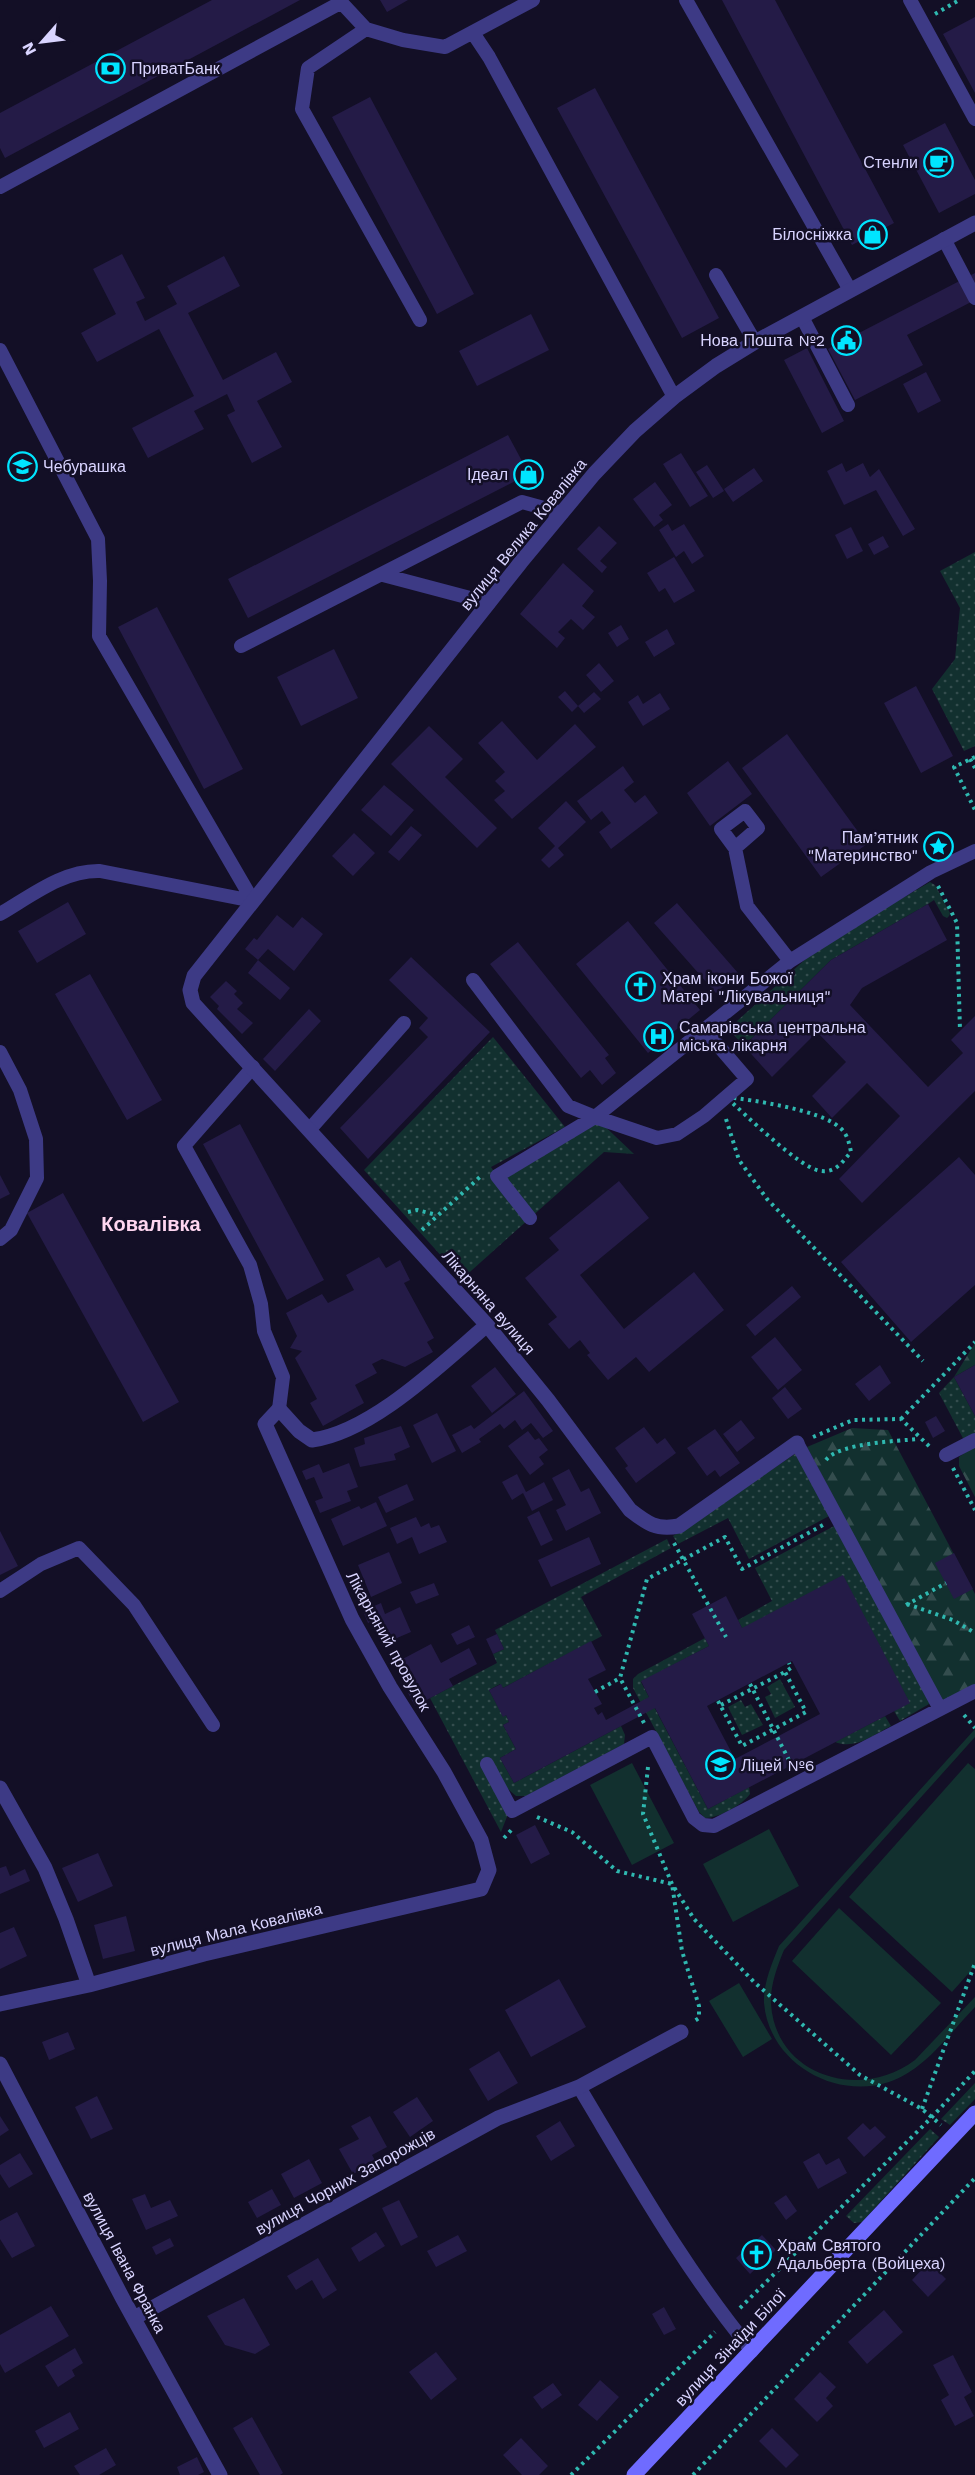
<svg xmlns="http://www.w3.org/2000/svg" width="975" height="2475" font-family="'Work Sans',sans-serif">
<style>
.grass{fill:url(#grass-dots)}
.forest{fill:url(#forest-firs)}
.park{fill:#12302f}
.building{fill:#241b47;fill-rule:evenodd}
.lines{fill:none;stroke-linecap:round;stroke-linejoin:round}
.path{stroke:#2fb8b0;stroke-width:4;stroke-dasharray:3 4.5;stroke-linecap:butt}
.lane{stroke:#3d3a85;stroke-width:14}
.street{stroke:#3d3a85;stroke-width:15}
.secondary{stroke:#6f6bff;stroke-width:15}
.labels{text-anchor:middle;stroke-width:5;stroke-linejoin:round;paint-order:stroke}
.poi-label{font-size:16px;fill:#d9d4ff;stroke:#130f26;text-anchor:start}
.street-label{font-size:16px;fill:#d9d4ff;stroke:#130f26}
.quarter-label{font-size:20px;font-weight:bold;fill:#ffd6f0;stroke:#130f26}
</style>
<defs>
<pattern id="grass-dots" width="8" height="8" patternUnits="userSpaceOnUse" patternTransform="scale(1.5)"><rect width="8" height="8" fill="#12302f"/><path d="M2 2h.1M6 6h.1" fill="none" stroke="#344d4e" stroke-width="1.8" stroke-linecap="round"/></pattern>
<pattern id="forest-firs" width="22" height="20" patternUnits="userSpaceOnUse" patternTransform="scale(1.5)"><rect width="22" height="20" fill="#12302f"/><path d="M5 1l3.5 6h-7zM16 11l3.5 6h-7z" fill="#344d4e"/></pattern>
</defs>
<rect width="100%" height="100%" fill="#130f26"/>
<!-- grass -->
<path class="grass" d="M975 552V746L964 751 932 689 955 659 960 608 940 571Z
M930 882 935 885 950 913 949 916 947 918 943 916 934 900 928 904 831 960 744 1046 732 1033 737 1021 819 947Z
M493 1037 565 1127 491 1167 497 1176 595 1117 634 1154 604 1152 462 1279 364 1170Z
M954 1377 975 1416V1434L964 1440 939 1393Z
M798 1452 831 1515 749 1559 728 1518 678 1544 673 1536Z
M836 1525 929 1700V1704L900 1721 894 1711 742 1628 738 1620 772 1601 755 1568Z
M667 1539 671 1548 581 1597 602 1636 503 1688 500 1684 489 1690 503 1716 506 1715 509 1722 503 1725 516 1749 500 1758 514 1783 621 1726 625 1735 624 1744 526 1796H516L508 1789V1814L501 1832 430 1698 497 1663 493 1654 504 1649 495 1630Z
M705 1638 709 1646 641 1682 708 1809 749 1787 750 1794C742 1805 719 1818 705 1818L699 1812 633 1688V1679L638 1674Z
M780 1679 795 1707 775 1718 765 1697 771 1694 767 1687Z
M741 1700 745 1707 751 1704 763 1725 742 1735 728 1707Z
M885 1716 891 1726C873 1735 855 1750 835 1742Z
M975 2083V2099L950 2125 941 2119Z
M930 2129 939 2137 862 2222 854 2223 846 2216Z"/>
<!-- forest -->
<path class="forest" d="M975 1343V1365L954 1377Z
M852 1428 888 1430 975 1594V1686L949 1699 943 1700 938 1696 807 1447Z
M975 1445V1497L959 1466V1457Z"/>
<!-- park -->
<path class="park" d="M975 1729V1737L784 1950C777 1967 770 1986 771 2004 776 2077 861 2101 915 2060L975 1997V2007C950 2033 925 2070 889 2082 835 2100 769 2063 764 2003 763 1984 772 1963 779 1946Z
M632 1763 674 1843 632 1865 590 1785Z
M968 1763 975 1769V1966L952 1992 849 1897Z
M769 1829 799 1886 733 1922 703 1864Z
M839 1908 941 2003 891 2055 792 1961Z
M739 1983 772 2039 743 2057 709 2001Z"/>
<!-- building -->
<path class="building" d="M212 0H300L5 158 0 148V113Z
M380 0H408L387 12Z
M722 0H775L894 223 852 245Z
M975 17V93L943 34Z
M595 88 719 318 682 338 557 108Z
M370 97 474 294 437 314 332 117Z
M945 123 975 180V194L939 213 903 145Z
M122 254 145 298 136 302 145 321 177 304 167 286 224 256 240 286 188 313 223 380 276 352 292 382 257 401 282 447 252 463 227 415 235 411 227 394 194 411 204 429 148 458 132 428 194 396 159 329 97 362 81 333 116 314 93 269Z
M975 273V300L907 335 923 365 855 400 828 349Z
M531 314 549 350 477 386 459 351Z
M807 348 844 421 822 433 784 360Z
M926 372 941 401 918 413 903 384Z
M508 435 529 474 248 618 228 579Z
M681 453 708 496 690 507 663 464Z
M842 463 846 472 863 463 870 477 879 469 915 529 903 536 876 490 844 505 827 471Z
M707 465 724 491 713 498 696 472Z
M754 468 763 481 733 502 724 489Z
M655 482 672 505 659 515 663 520 654 527 633 499Z
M668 524 672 531 684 524 704 556 692 564 684 551 676 557 659 530Z
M599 526 617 543 600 561 607 567 602 573 577 549Z
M851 527 863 551 847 559 835 535Z
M883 536 889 547 874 555 868 544Z
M674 557 695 591 674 603 665 588 659 592 647 573Z
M563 563 594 591 582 606 595 617 583 630 571 619 558 632 565 638 557 648 520 614Z
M157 607 243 769 204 789 118 627Z
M621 625 629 639 617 647 608 633Z
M667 629 675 644 654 657 645 642Z
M334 649 358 698 301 726 277 677Z
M599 663 614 681 601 692 586 675Z
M916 686 953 756 921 773 884 703Z
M565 691 578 706 572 712 558 697Z
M594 692 601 699 584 713 578 706Z
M660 693 670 709 643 726 628 702 638 695 643 704Z
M502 721 537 760 575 724 596 747 512 819 494 800 505 791 495 781 505 772 478 743Z
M429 726 463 759 445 777 497 828 477 848 391 764Z
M787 734 867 844 821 877 742 768Z
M728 761 752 794 710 826 687 793Z
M623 766 634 782 624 790 635 803 645 795 658 813 611 849 599 832 611 823 602 811 591 820 577 801Z
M384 785 414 810 391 836 361 810Z
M566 801 586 822 558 848 564 855 549 868 541 860 555 846 538 828Z
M411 826 422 835 399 861 388 852Z
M354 833 375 853 353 876 332 856Z
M68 902 86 934 37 963 18 931Z
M677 903 738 973 716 993 654 923Z
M928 904 947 940 862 988 850 1005 928 1087 963 1053 951 1040 975 1016V1091L862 1203 839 1179 900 1116 867 1083 832 1118 812 1096 846 1062 817 1032 772 1077 744 1046 831 960Z
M277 915 293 928 302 917 323 934 294 971 268 949 258 960 245 949 254 938 257 940Z
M628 921 700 1010 648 1053 576 964Z
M518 942 609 1055 605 1058 616 1073 602 1085 590 1070 581 1078 490 964Z
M411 957 490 1032 368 1159 340 1128 428 1037 419 1028 428 1018 389 980Z
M258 960 290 988 280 1000 248 973Z
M90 974 162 1100 127 1120 55 994Z
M226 981 237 991 234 994 243 1003 237 1009 253 1023 242 1034 217 1009 219 1006 210 997Z
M309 1009 321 1021 275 1071 263 1059Z
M240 1124 324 1280 287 1300 203 1144Z
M959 1157 975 1175V1285L911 1342 841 1262Z
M0 1175 10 1194 0 1199Z
M619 1181 649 1218 580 1275 624 1329 694 1272 724 1310 649 1372 636 1357 608 1380 587 1355 590 1353 580 1340 569 1349 548 1324 557 1317 525 1278 559 1250 549 1238Z
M63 1193 179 1402 143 1422 27 1213Z
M379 1257 386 1268 400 1260 410 1280 404 1283 434 1338 427 1342 433 1352 405 1367 382 1359 372 1364 377 1373 355 1385 364 1403 323 1426 310 1403 317 1399 295 1358 302 1351 290 1348 297 1336 286 1313 322 1294 328 1303 354 1290 346 1275Z
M792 1286 801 1297 755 1336 746 1325Z
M775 1337 802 1370 778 1390 751 1357Z
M880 1365 891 1383 869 1401 855 1384Z
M975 1365V1416L954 1377Z
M495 1367 516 1394 492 1413 471 1386Z
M785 1387 802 1409 788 1419 772 1398Z
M524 1391 553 1431 543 1438 531 1423 522 1430 515 1420 504 1429 500 1424 479 1439 481 1442 462 1453 452 1435 471 1425 474 1429Z
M437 1413 456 1451 432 1463 413 1425Z
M936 1416 945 1431 933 1438 925 1422Z
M741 1420 755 1438 737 1452 723 1434Z
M401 1426 410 1447 394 1454 396 1460 360 1467 354 1448 365 1444 364 1438Z
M644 1427 657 1444 665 1438 676 1453 636 1483 625 1468 628 1466 615 1448Z
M715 1429 740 1463 720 1477 715 1470 707 1476 687 1448Z
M528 1431 535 1440 539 1438 548 1450 539 1457 544 1464 530 1475 508 1446Z
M349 1463 358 1487 347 1491 351 1501 320 1513 315 1501 323 1498 314 1477 306 1480 302 1471 319 1464 323 1473Z
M569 1469 581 1492 589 1488 601 1513 566 1531 556 1510 566 1505 552 1478Z
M517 1474 526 1492 544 1482 553 1500 532 1511 523 1493 512 1500 502 1482Z
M407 1484 414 1500 386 1513 378 1497Z
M376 1502 387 1526 343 1546 331 1519 359 1506 361 1509Z
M539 1511 553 1540 541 1546 527 1517Z
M416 1517 421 1527 429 1523 431 1528 439 1525 447 1542 419 1554 412 1537 397 1544 390 1528Z
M0 1531 18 1566 0 1575Z
M589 1537 601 1564 551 1587 538 1560Z
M389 1552 402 1583 371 1597 358 1565Z
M954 1553 973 1589 954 1599 935 1563Z
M843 1575 910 1703 708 1809 655 1708 514 1783 500 1758 516 1749 503 1725 509 1722 506 1715 503 1717 489 1690 501 1684 503 1688 591 1641 606 1670 588 1679 602 1704 594 1708 598 1715 602 1712 606 1720 649 1697 641 1681 709 1646 692 1614 726 1596 742 1628ZM792 1661 820 1714 735 1759 707 1706Z
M434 1583 439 1595 416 1604 410 1592Z
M381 1603 385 1614 400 1607 411 1632 385 1643 375 1620 368 1623 363 1611Z
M469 1625 475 1637 457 1645 451 1634Z
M497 1634 504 1649 493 1654 486 1639Z
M431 1644 441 1663 469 1648 477 1664 449 1679 453 1686 415 1706 408 1693 412 1690 397 1662Z
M535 1825 550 1854 531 1864 516 1835Z
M98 1853 113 1886 78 1902 62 1868Z
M6 1866 10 1876 25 1869 30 1881 0 1894V1868Z
M126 1916 135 1951 103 1959 94 1925Z
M14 1927 27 1956 0 1969V1933Z
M559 1979 586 2027 531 2057 505 2010Z
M68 2032 75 2049 49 2060 42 2042Z
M499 2051 518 2083 488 2101 469 2069Z
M97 2096 113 2129 91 2139 75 2107Z
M417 2097 433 2121 410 2137 393 2112Z
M0 2116 9 2130 0 2136Z
M370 2116 387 2147 372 2155 376 2162 353 2174 339 2149 359 2139 351 2126Z
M560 2121 575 2146 551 2161 536 2136Z
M863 2123 870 2130 875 2126 886 2137 864 2157 847 2138Z
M20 2153 33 2174 9 2188 0 2174V2165Z
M819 2153 826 2165 839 2158 847 2173 818 2189 803 2162Z
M309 2159 322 2183 294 2198 281 2174Z
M272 2189 281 2205 257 2218 248 2202Z
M145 2194 151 2208 170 2200 178 2216 146 2230 132 2199Z
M786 2195 797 2211 786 2220 774 2203Z
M399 2200 418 2237 401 2246 382 2208Z
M17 2212 35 2246 12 2258 0 2239V2221Z
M376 2232 385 2246 359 2262 351 2248Z
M458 2235 467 2251 436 2267 427 2251Z
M762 2235 776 2250 750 2274 736 2258Z
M170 2238 174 2246 156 2255 152 2247Z
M318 2258 337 2290 323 2299 312 2280 296 2290 287 2276Z
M929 2262 946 2279 928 2297 912 2280Z
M244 2298 270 2345 255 2354 225 2345 207 2316Z
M51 2306 69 2336 5 2373 0 2364V2335Z
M664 2307 676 2329 664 2335 652 2314Z
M884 2310 903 2332 867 2364 848 2342Z
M75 2348 83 2363 72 2370 75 2376 58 2387 45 2366Z
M436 2352 457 2379 431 2400 409 2372Z
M953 2355 972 2392 964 2397 974 2416 955 2426 941 2400 949 2395 933 2365Z
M820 2372 836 2387 826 2398 833 2406 817 2422 794 2399Z
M600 2380 619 2397 597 2421 578 2405Z
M553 2383 562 2395 542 2409 533 2397Z
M70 2412 79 2429 44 2448 35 2431Z
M252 2417 283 2473 280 2475H260L233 2428Z
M772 2428 799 2455 786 2468 759 2441Z
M521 2438 548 2466 539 2475H522L503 2455Z
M106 2448 116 2465 99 2475H80L74 2466Z
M197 2457 204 2472 198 2475H180L177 2467Z"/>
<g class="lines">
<!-- path -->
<path class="path" d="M935 14 959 0
M975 757 954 767 975 810
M970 759 975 768
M938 886 957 923 960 1031
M726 1097C753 1100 820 1110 839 1127 847 1133 849 1142 851 1152 843 1161 836 1173 821 1171 800 1169 744 1113 726 1097Z
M726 1119 739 1160 767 1199 923 1361
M408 1212 417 1210 437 1215
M422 1230 481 1176
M901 1419 975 1342
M813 1437 853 1420 901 1419 931 1448
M826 1460C839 1443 897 1441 919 1439
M953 1468 975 1510
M674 1543 726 1637
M907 1604 953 1620 975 1633
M906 1605 946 1583
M750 1684 792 1766
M595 1692 620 1678
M718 1701 742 1746 806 1712 785 1672 791 1668 789 1663
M721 1705 785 1672
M964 1715 975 1728
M644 1723 620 1678 647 1579 725 1537 742 1569 823 1525
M648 1767 643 1814 672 1884 694 1919 754 1982 860 2075 922 2109 941 2125
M537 1817 572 1832 617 1871 672 1884 682 1951 699 2006V2018L693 2022
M504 1838 514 1827
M922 2109 975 1963
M740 2308 932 2117 975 2071
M571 2475 715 2332
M693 2475 975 2178"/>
<!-- lane -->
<path class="lane" d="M339 0 366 29 403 40 445 47 533 0
M686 0 850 290
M910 0 975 119
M366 29 308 68 302 109 420 320
M473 33 489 57 674 397
M0 187 340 3
M944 239 975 298
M716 275 755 342
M802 317 848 405
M0 350 98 539 100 581 99 636 253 901
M383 575 489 603
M241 646 522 502 562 513
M735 848 758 828 745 811 721 829 735 848 747 906 790 961
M0 914C31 896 63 870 100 871L253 901
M473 980 568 1106 595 1117 657 1138 677 1134 704 1116 747 1079 704 1029
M0 1052 20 1090 36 1139 37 1178 11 1230 0 1239
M253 1067 184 1146 250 1265 261 1304 264 1331 283 1377 279 1409
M310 1129 404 1023
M530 1218 497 1176 595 1117 790 961 931 872 975 851
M797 1443 940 1709
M946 1455 975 1440
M0 1591 41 1564 79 1548 134 1605 213 1725
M487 1764 512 1811 652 1737 694 1818 703 1825 714 1826 975 1691
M579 2087C633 2177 685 2270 752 2351"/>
<!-- street -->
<path class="street" d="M797 1443 679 1526C656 1530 648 1524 630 1510L548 1400 487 1325 193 1003 190 990 194 976 521 562 594 474 635 431 674 397 716 366 755 342 975 223
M0 1788 45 1868 66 1919 89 1985
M0 2004 89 1985 204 1954 481 1889 489 1870 481 1840 444 1772 390 1687 352 1619 265 1424 279 1409 299 1431 312 1440C372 1432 441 1364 487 1325
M0 2064 123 2299 220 2475
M134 2318 498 2118 579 2087 681 2032"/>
<!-- secondary -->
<path class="secondary" d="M634 2475 975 2113"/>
</g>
<!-- icons -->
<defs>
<symbol id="bank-ring" viewBox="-11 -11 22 22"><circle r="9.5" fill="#130f26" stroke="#00e5ff" stroke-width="1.5"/><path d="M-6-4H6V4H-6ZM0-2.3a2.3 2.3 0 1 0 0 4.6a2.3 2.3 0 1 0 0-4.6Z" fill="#00e5ff"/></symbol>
<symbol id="cafe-ring" viewBox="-11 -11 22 22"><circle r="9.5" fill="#130f26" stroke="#00e5ff" stroke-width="1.5"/><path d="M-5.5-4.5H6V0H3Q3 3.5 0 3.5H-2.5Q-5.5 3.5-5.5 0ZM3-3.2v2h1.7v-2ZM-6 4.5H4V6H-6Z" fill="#00e5ff"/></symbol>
<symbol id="shop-ring" viewBox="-11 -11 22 22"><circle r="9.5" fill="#130f26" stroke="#00e5ff" stroke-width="1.5"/><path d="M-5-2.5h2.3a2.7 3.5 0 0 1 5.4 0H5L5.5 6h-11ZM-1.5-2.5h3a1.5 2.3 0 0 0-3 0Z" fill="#00e5ff"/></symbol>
<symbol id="civic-ring" viewBox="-11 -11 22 22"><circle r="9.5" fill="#130f26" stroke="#00e5ff" stroke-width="1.5"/><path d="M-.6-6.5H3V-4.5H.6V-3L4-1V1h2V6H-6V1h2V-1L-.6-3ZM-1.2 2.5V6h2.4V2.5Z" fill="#00e5ff"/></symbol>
<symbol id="school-ring" viewBox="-11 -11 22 22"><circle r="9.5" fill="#130f26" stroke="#00e5ff" stroke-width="1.5"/><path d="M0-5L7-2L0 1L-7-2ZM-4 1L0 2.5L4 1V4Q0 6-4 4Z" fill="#00e5ff"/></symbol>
<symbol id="sight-ring" viewBox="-11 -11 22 22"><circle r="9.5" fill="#130f26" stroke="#00e5ff" stroke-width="1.5"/><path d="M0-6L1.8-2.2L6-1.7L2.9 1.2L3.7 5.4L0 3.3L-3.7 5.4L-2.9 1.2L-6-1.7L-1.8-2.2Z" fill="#00e5ff"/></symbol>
<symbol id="church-ring" viewBox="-11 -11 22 22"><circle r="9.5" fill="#130f26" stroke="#00e5ff" stroke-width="1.5"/><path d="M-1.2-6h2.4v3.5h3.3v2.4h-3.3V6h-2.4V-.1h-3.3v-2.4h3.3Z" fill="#00e5ff"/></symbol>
<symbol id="hospital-ring" viewBox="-11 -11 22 22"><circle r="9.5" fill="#130f26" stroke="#00e5ff" stroke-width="1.5"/><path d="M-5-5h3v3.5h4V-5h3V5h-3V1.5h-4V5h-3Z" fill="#00e5ff"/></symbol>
</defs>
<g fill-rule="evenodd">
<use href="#bank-ring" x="94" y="52" width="33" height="33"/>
<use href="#cafe-ring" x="922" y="146" width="33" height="33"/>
<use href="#shop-ring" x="856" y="218" width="33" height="33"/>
<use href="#civic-ring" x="830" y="324" width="33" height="33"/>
<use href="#school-ring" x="6" y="450" width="33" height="33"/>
<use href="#shop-ring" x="512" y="458" width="33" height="33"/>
<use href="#sight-ring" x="922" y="830" width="33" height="33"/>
<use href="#church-ring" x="624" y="970" width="33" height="33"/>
<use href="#hospital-ring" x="642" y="1020" width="33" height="33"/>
<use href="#school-ring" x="704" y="1748" width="33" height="33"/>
<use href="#church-ring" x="740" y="2238" width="33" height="33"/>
</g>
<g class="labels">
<!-- poi labels -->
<g class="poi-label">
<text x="131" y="74">ПриватБанк</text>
<text x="918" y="168" text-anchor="end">Стенли</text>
<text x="852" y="240" text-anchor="end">Білосніжка</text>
<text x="825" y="346" text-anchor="end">Нова Пошта №2</text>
<text x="43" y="472">Чебурашка</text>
<text x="508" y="480" text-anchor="end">Ідеал</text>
<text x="918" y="843" text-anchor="end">Пам’ятник<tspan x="918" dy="18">"Материнство"</tspan></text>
<text x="662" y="984">Храм ікони Божої<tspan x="662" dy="18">Матері "Лікувальниця"</tspan></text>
<text x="679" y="1033">Самарівська центральна<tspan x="679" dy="18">міська лікарня</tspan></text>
<text x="741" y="1771">Ліцей №6</text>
<text x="777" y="2251">Храм Святого<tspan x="777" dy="18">Адальберта (Войцеха)</tspan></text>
</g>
<!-- street labels -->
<g class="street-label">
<text transform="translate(523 534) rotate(-51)" y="6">вулиця Велика Ковалівка</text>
<text transform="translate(489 1302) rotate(49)" y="6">Лікарняна вулиця</text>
<text transform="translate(389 1641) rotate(61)" y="6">Лікарняний провулок</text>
<text transform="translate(236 1929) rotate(-14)" y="6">вулиця Мала Ковалівка</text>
<text transform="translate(345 2181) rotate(-29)" y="6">вулиця Чорних Запорожців</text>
<text transform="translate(125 2262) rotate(62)" y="6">вулиця Івана Франка</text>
<text transform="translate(730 2347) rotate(-47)" y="6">вулиця Зінаїди Білої</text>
</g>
<!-- quarter labels -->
<g class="quarter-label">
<text x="151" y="1231">Ковалівка</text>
</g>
</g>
<!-- north arrow -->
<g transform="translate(42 42) rotate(242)" stroke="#130f26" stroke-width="4.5" paint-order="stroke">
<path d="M0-4.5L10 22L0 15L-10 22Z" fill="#d9d4ff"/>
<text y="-9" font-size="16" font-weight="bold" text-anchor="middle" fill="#d9d4ff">N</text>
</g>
</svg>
